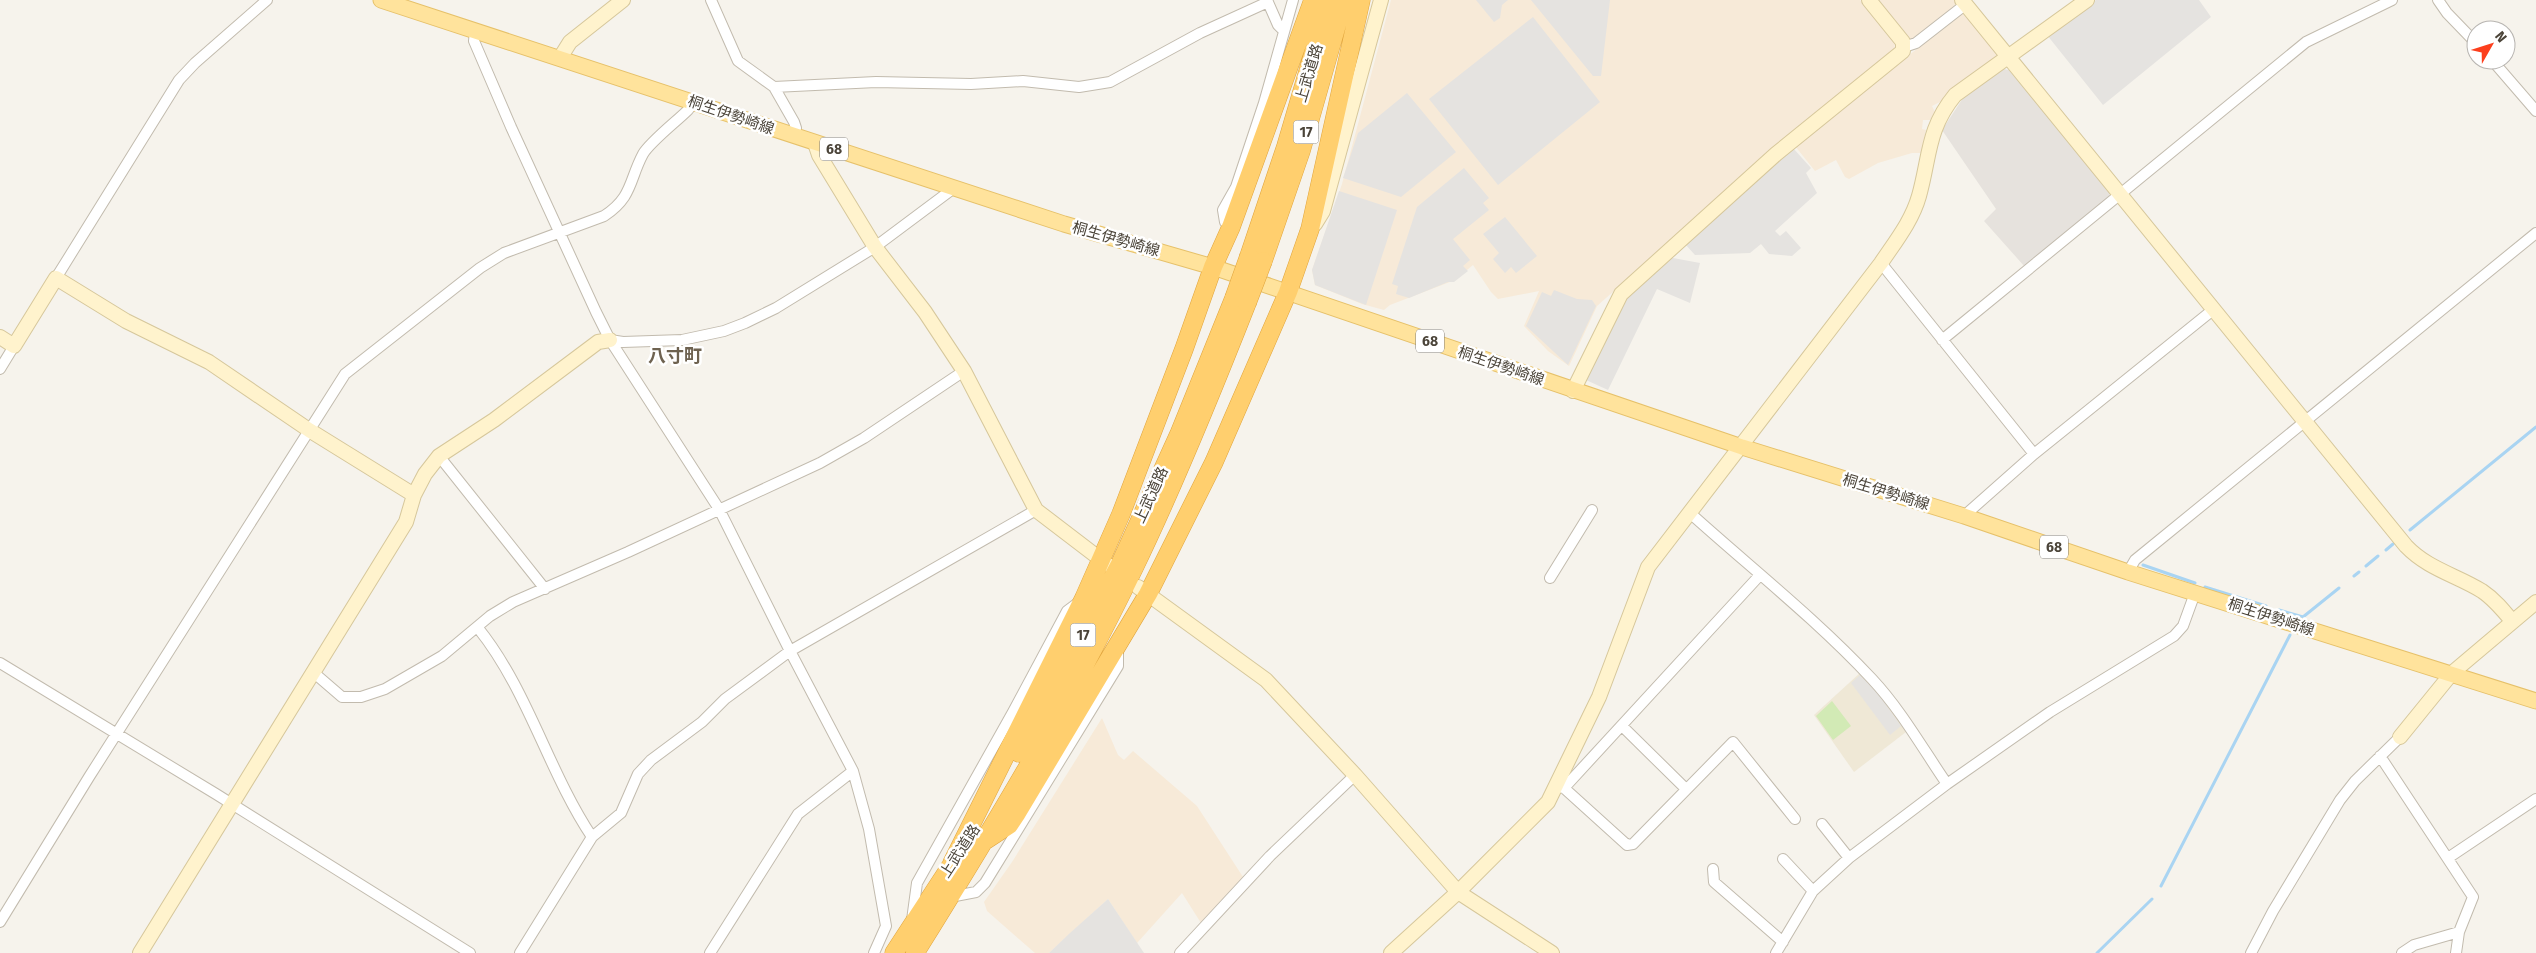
<svg xmlns="http://www.w3.org/2000/svg" width="2536" height="953" font-family="'Fira Sans','Noto Sans JP',sans-serif">
<style>
.commercial{fill:#f7ead8}
.industrial{fill:#e6e2dd}
.education{fill:#efe8d6}
.park{fill:#d2eab5}
.parking{fill:#e5e3e0}
.lines{fill:none;stroke-linecap:round;stroke-linejoin:round}
.stream{stroke:#a9d4f2;stroke-width:3}
.street-casing{stroke:#c2bbae;stroke-width:12}
.secondary-casing{stroke:#d6c79b;stroke-width:16}
.primary-casing{stroke:#e6c16a;stroke-width:17}
.highway-casing{stroke:#e0a43c;stroke-width:19}
.street{stroke:#fff;stroke-width:10}
.secondary{stroke:#fff3cd;stroke-width:14}
.primary{stroke:#ffe39c;stroke-width:15}
.highway{stroke:#ffcf6e;stroke-width:18}
.highway-bridge-casing{stroke:#e0a43c;stroke-width:19;stroke-linecap:butt}
.highway-bridge{stroke:#ffcf6e;stroke-width:18}
.labels{text-anchor:middle;stroke-width:5;stroke-linejoin:round;paint-order:stroke}
.shield{fill:#fff;stroke:#817c74;stroke-width:1}
.shield-label{font-size:14px;font-weight:bold;fill:#4b4439}
.street-label{font-size:15px;fill:#4b4439;stroke:#fff}
.quarter-label{font-size:18px;font-weight:bold;fill:#6e6250;stroke:#fff}
</style>
<rect width="100%" height="100%" fill="#f6f3ec"/>
<!-- commercial -->
<path class="commercial" d="M1391 0H1860L1895 43 1894 52 1782 142 1597 306 1569 366 1548 351 1524 326 1539 291 1498 299 1491 292 1473 265 1455 280 1390 305 1384 310 1362 304 1315 285 1312 270 1342 184Z
M1879 0H1955V5L1920 35 1962 13H1967L1997 52V57L1952 91 1942 101 1932 106 1935 112 1930 120H1923L1922 129 1926 130 1921 153H1912L1878 163 1849 179 1845 177 1836 160 1815 171 1795 146 1923 44 1912 41Z
M1102 718 1118 755 1124 760 1133 751 1197 806 1243 877 1201 923 1182 893 1137 943 1108 899 1049 953H1035L987 911 984 902 1012 862Z"/>
<!-- industrial -->
<path class="industrial" d="M1998 68 2009 70 2110 191 2109 197 2025 267 1984 221 1996 209 1942 130 1965 95Z"/>
<!-- education -->
<path class="education" d="M1860 673 1880 695 1906 732 1854 772 1814 715Z"/>
<!-- park -->
<path class="park" d="M1832 701 1851 726 1833 740 1816 716Z"/>
<!-- parking -->
<path class="parking" d="M1476 0H1508L1502 5 1500 18 1494 22Z
M1531 0H1610L1601 76H1593Z
M2096 0H2199L2211 17 2103 105 2047 35Z
M1533 17 1600 102 1498 185 1429 99Z
M1407 93 1456 152 1401 197 1343 178 1358 133Z
M1793 148 1811 168 1806 173 1817 193 1775 231 1780 236 1786 231 1801 248 1792 256 1769 254 1761 244 1750 253 1695 255 1685 244Z
M1464 168 1489 198 1483 203 1489 210 1453 239 1470 260 1463 266 1468 271 1454 282H1448L1409 298 1396 294 1398 286 1392 284 1417 207Z
M1339 191 1397 210 1366 305 1315 285 1312 270Z
M1505 217 1537 256 1516 273 1511 267 1505 273 1493 259 1499 253 1483 234Z
M1673 258 1700 263 1690 303 1657 289 1608 390 1586 380 1626 299 1669 259Z
M1554 290 1577 299 1592 300 1596 306 1568 365 1526 326 1542 292 1551 296Z
M1860 675 1879 695 1901 726 1890 735 1851 683Z
M1108 899 1144 953H1049L1070 933Z"/>
<g class="lines">
<!-- stream -->
<path class="stream" d="M2410 530 2536 427
M2386 550 2393 544
M2143 565 2195 583
M2366 566 2378 556
M2354 576 2359 572
M2205 587 2266 606
M2279 610 2303 617 2339 588
M2161 886 2290 635
M2097 953 2152 899"/>
<defs>
<path id="street" d="M711 0 738 61 774 87 794 122 796 128 794 137
M1267 0 1278 25 1284 31
M2438 0 2447 13 2476 43
M475 31 474 41 511 127 596 312 610 340 719 509 790 651 853 771 869 829 886 926 874 953
M1904 47 1916 43 1966 4
M2492 60 2536 111
M774 87 876 82 971 84 1023 81 1079 87 1110 82 1200 33 1268 2
M1231 227 1225 222 1223 210 1236 187 1264 103 1293 0
M1881 263 2034 454
M56 278 179 80 195 63 267 0
M610 340 623 342 682 340 724 331 745 323 776 308 875 247 954 188
M1942 340 2306 42 2392 0
M0 369 14 346
M439 456 545 589
M1690 513C1751 568 1816 619 1872 679 1901 710 1923 749 1947 784
M1964 516 2034 454 2214 309
M2128 572 2135 560 2536 233
M1550 578 1592 510
M478 628C528 690 548 771 592 837
M0 663 216 794 470 953
M313 672 342 697H361L385 689 442 656 490 616 513 602 628 552 820 463 864 438 964 371
M1622 726 1686 789
M2380 756 2473 897 2459 932 2456 953
M1559 787 1564 788 1760 575
M1564 788 1627 845 1633 844 1733 742 1795 819
M1822 824 1849 858
M2448 858 2536 799
M1783 859 1813 891
M1713 869 1714 882 1783 942
M950 897 976 892 985 883 1118 666V648
M912 920 917 883 1013 712 1067 611 1079 602
M0 922 89 777 345 374 480 268 504 253 604 216C633 197 629 180 643 154 650 142 677 121 688 110L694 102
M520 953 592 837 621 813 638 774 651 760 702 722 725 699 790 651 1036 510
M710 953 798 814 853 771
M1180 953 1270 856 1355 775
M1776 953 1813 891 1849 858 1947 784 2050 712 2174 636 2183 626 2195 593
M2251 953 2273 911 2340 800 2355 781 2400 737
M2402 953 2414 945 2459 932"/>
<path id="secondary" d="M1962 0 2406 546C2428 569 2456 575 2482 591 2494 599 2503 610 2512 621
M560 58 570 42 623 0
M815 143 819 155 875 247 925 312 964 371 1036 510 1108 565
M1315 224 1323 211 1381 0
M0 337 14 346 56 278 126 321 209 362 309 430 414 495
M1573 391 1621 294 1776 154 1903 51V42L1869 0
M1138 587 1266 680 1355 775 1458 892 1552 953
M2400 737 2452 673 2536 602
M140 953 406 522 414 495 425 474 439 456 494 420 598 342 610 340
M1391 953 1458 892 1548 802 1599 697 1648 567 1881 263C1895 242 1912 221 1919 196 1930 157 1927 129 1955 95L2087 0"/>
<path id="primary" d="M381 0 1064 224 1213 267 1742 447 1964 516 2128 572 2536 701"/>
<path id="highway" d="M1249 256 1286 146 1329 0
M1263 261 1301 151 1344 0
M1019 753 1120 564 1179 434 1234 298
M986 840 1009 825 1017 813 1148 594 1214 462 1288 292 1310 229 1361 0
M952 863 1084 598 1121 514 1184 349 1213 267 1231 227 1313 0
M894 953 958 855
M915 953C993 828 1070 701 1134 568 1176 481 1212 392 1247 303"/>
</defs>
<!-- street casing -->
<use href="#street" class="street-casing"/>
<!-- secondary casing -->
<use href="#secondary" class="secondary-casing"/>
<!-- primary casing -->
<use href="#primary" class="primary-casing"/>
<!-- highway casing -->
<use href="#highway" class="highway-casing"/>
<!-- street -->
<use href="#street" class="street"/>
<!-- secondary -->
<use href="#secondary" class="secondary"/>
<!-- primary -->
<use href="#primary" class="primary"/>
<!-- highway -->
<use href="#highway" class="highway"/>
<defs>
<path id="highway-bridge" d="M1234 298 1249 256
M1247 303 1263 261"/>
</defs>
<!-- highway-bridge casing -->
<use href="#highway-bridge" class="highway-bridge-casing"/>
<!-- highway-bridge -->
<use href="#highway-bridge" class="highway-bridge"/>
</g>
<g class="labels">
<!-- shield labels -->
<g class="shield">
<rect x="1293.5" y="120.5" width="25" height="23" rx="4"/>
<rect x="820" y="137.5" width="28" height="23" rx="4"/>
<rect x="1416" y="329.5" width="28" height="23" rx="4"/>
<rect x="2040" y="535.5" width="28" height="23" rx="4"/>
<rect x="1070.5" y="623.5" width="25" height="23" rx="4"/>
</g>
<g class="shield-label">
<text x="1306" y="137">17</text>
<text x="834" y="154">68</text>
<text x="1430" y="346">68</text>
<text x="2054" y="552">68</text>
<text x="1083" y="640">17</text>
</g>
<!-- street labels -->
<g class="street-label">
<text transform="translate(1309 73) rotate(-73)" y="5">上武道路</text>
<text transform="translate(731 115) rotate(19)" y="5">桐生伊勢崎線</text>
<text transform="translate(1116 239) rotate(16)" y="5">桐生伊勢崎線</text>
<text transform="translate(1501 366) rotate(19)" y="5">桐生伊勢崎線</text>
<text transform="translate(1886 492) rotate(17)" y="5">桐生伊勢崎線</text>
<text transform="translate(1151 495) rotate(-65)" y="5">上武道路</text>
<text transform="translate(2271 617) rotate(18)" y="5">桐生伊勢崎線</text>
<text transform="translate(960 851) rotate(-57)" y="5">上武道路</text>
</g>
<!-- quarter labels -->
<g class="quarter-label">
<text x="675" y="362">八寸町</text>
</g>
</g>
<!-- north arrow -->
<g transform="translate(2491 45) rotate(51)"><circle r="24" fill="#ffffff" stroke="#b7b4b0"/>
<path d="M0-4L9 19L0 12L-9 19Z" fill="#fc3f1d"/>
<text y="-8" font-size="14" font-weight="bold" text-anchor="middle" fill="#4b4439">N</text>
</g>
</svg>
